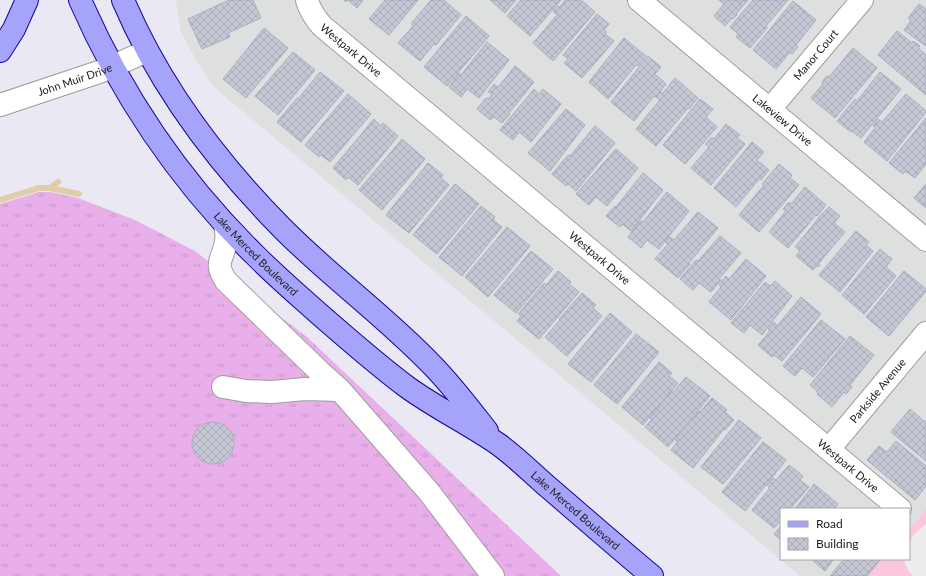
<svg xmlns="http://www.w3.org/2000/svg" width="926" height="576" font-family="Lato,sans-serif">
<style>
.residential{fill:#dedfdf}
.grass{fill:url(#grass-tufts)}
.park{fill:#fac7de}
.parking{fill:#ededed}
.lines{fill:none;stroke-linecap:round;stroke-linejoin:round}
.stream{stroke:#decea9;stroke-width:6}
.building{fill:url(#building-cross-hatch);stroke:#aaadc3}
.minor-casing{stroke:#9e9e9e;stroke-width:24}
.major-casing{stroke:#15019e;stroke-width:24}
.minor{stroke:#fff;stroke-width:22}
.major{stroke:#a6a3fb;stroke-width:22}
.labels{text-anchor:middle;stroke-width:4;stroke-linejoin:round;paint-order:stroke}
.street-label{font-size:11px;fill:#212121;stroke:#fff}
</style>
<defs>
<pattern id="grass-tufts" width="24" height="20" patternUnits="userSpaceOnUse"><rect width="24" height="20" fill="#e9afea"/><path d="M3 7l-1-3M5 7V3M7 7l1-3M15 17l-1-3M17 17v-4M19 17l1-3" fill="none" stroke="#c896c8"/></pattern>
<pattern id="building-cross-hatch" width="8" height="8" patternUnits="userSpaceOnUse"><rect width="8" height="8" fill="#c5c7d4"/><path d="M0 0l8 8M0 8l8-8" fill="none" stroke="#a9abb6"/></pattern>
</defs>
<rect width="100%" height="100%" fill="#eae8f2"/>
<!-- residential -->
<path class="residential" d="M176 0H926V509L909 530V509H781V559H881L867 576H800L217 90 206 76 195 58 181 32Z"/>
<!-- grass -->
<path class="grass" d="M39 192H50L78 198 135 220 195 251 308 338 561 576H0V204Z"/>
<!-- park -->
<path class="park" d="M926 509V576H867L881 559H909V530Z"/>
<!-- parking -->
<path class="parking" d="M926 524V576H913L908 570 904 560 909 559V543L914 534Z"/>
<g class="lines">
<!-- stream -->
<path class="stream" d="M50 188 58 182
M0 200 39 188H50L79 194"/>
</g>
<!-- building -->
<path class="building" d="M229 0H253L261 18 228 33 230 37 202 49 188 19Z
M344 0H363L357 8 348 0 346 2Z
M385 0H418L389 35 369 19Z
M431 0H444L461 15 436 45 434 44 420 61 398 43 413 26 411 24Z
M490 0H516L505 13Z
M521 0H561L530 36 507 16Z
M565 0H581L595 12 553 61 533 43 557 15 553 11 558 6 560 7Z
M719 0H748L736 14 737 15 733 19 732 18 725 26 714 16 724 4Z
M753 0H788L766 26 767 28 750 48 736 37 738 34 730 27Z
M793 1 816 20 796 45 798 47 792 54 790 52 776 69 753 50Z
M919 4 926 9V46L904 30 911 20 908 18Z
M597 14 609 24 604 30 607 32 605 34 614 41 582 78 564 63 568 59 563 55Z
M466 16 489 36 447 86 424 67Z
M264 28 288 48 246 98 223 79Z
M897 31 912 43 913 41 920 46 918 48 926 55V95L878 55Z
M624 38 646 56 638 66 636 65 608 99 589 82Z
M487 42 509 60 479 98 467 89 461 97 449 87 459 73 461 75Z
M853 48 877 68 835 118 811 98 823 84 822 82 827 76 829 77Z
M293 52 315 70 278 115 255 96Z
M648 56 661 67 655 74 666 84 656 97 654 96 634 121 611 102Z
M515 66 534 82 509 113 510 114 502 123 494 117 490 120 477 109 486 98 488 99 492 94 488 92 494 84 498 87Z
M320 72 344 91 301 142 277 122 297 98 298 99Z
M880 72 901 89 861 138 852 131 851 132 837 121 855 99 857 101Z
M675 78 698 98 689 109 688 108 656 146 636 129 660 100 656 97 660 92 663 93Z
M534 89 539 94 543 89 561 104 531 142 519 132 513 140 500 130Z
M348 94 371 114 330 162 321 155 319 157 305 145Z
M906 94 926 111V112L887 161 864 142 875 128 873 126 878 119 882 122Z
M700 99 713 109 706 117 717 127 685 164 663 145Z
M566 109 585 125 550 171 528 153Z
M926 118V164L915 178 905 171 903 174 889 163Z
M374 119 381 126 383 123 398 136 358 185 348 177 346 180 333 168Z
M726 124 740 135 737 138 745 144 711 185 691 168 709 147 705 144 712 137 714 139Z
M595 126 615 143 576 191 568 184 566 186 552 174 568 155 570 156Z
M402 139 425 159 382 210 359 190Z
M752 142 764 152 757 160 769 170 761 180 759 179 736 207 714 188Z
M616 149 638 168 607 206 596 197 589 205 576 194Z
M428 163 443 175 441 178 449 185 409 233 386 215Z
M779 164 792 175 790 178 799 185 759 232 739 215 764 185 762 184Z
M643 173 663 190 631 231 622 224 620 227 606 216 615 206 616 207Z
M455 184 479 204 437 254 413 235Z
M926 184V208L914 198Z
M805 187 826 205 817 216 816 215 788 248 769 232 786 211 783 209 789 202 791 204Z
M667 192 689 211 659 249 647 240 641 248 628 237 638 223 641 221 643 222Z
M481 206 495 217 493 220 502 227 462 276 439 257Z
M829 207 840 216 834 223 845 232 819 263 820 265 818 267 817 266 813 270 796 256 800 251 795 247 818 219H817Z
M698 212 718 228 689 263 690 264 678 278 655 259 668 244 665 242 670 237 674 240Z
M507 227 530 246 488 297 465 277Z
M856 231 869 242 866 245 873 251 840 292 819 275Z
M720 236 741 253 719 279 721 280 711 292 699 283 693 290 680 279 696 260 698 261Z
M880 249 892 259 886 267 896 276 864 314 842 295Z
M531 251 553 269 516 313 494 295Z
M746 259 766 276 731 320 709 302 721 287 719 285 726 276 729 279Z
M558 271 571 282 569 284 579 292 539 339 517 321 521 316 518 314 544 283 546 285Z
M904 271 926 289V291L889 336 866 317Z
M775 281 792 296 762 335 750 325 744 333 731 323 765 282 770 286Z
M582 293 596 305 593 308 602 316 567 356 545 337 560 320 559 319Z
M801 297 821 314 782 361 774 355 772 357 758 345 770 331 768 329 774 322 777 326Z
M610 313 632 332 591 382 568 364Z
M821 320 845 339 813 377 802 368 795 376 783 366Z
M636 334 659 352 617 404 594 385Z
M850 336 874 355 850 385 852 387 846 394 844 392 832 407 817 394 818 392 810 385Z
M659 362 672 373 669 376 678 383 643 425 622 407Z
M686 377 710 396 668 447 645 427 652 419 650 418 671 391 673 392Z
M712 398 727 410 725 412 734 420 725 430 724 429 693 468 671 450 678 441 675 440 699 411 700 412Z
M910 409 925 422 926 420V461L891 432Z
M739 420 761 438 723 484 701 467Z
M192 443a21 21 0 1 1 42 0a21 21 0 1 1-42 0Z
M896 441 926 466V486L915 500 867 460 879 446 887 452Z
M763 442 786 460 745 511 722 492Z
M789 465 803 476 800 480 809 487 790 509H781V520L774 528 752 510 770 488 767 485 773 478 776 480Z
M814 484 838 504 834 509H795Z
M781 526V540L774 534Z
M811 559H834L825 571Z
M844 559H881L867 576H830Z"/>
<g class="lines">
<defs>
<g id="minor">
<path id="s1" d="M307 0C310 11 315 18 322 26L900 509"/>
<path id="s2" d="M639 0 926 240"/>
<path id="s3" d="M0 105 102 71 147 51"/>
<path id="s4" d="M770 109 862 0"/>
<path d="M225 225C226 230 227 236 226 241 224 259 213 261 226 281L321 373 340 390 429 492 493 576"/>
<path d="M223 387 246 391 272 392 305 389 340 390"/>
<path id="s5" d="M829 449 926 333"/>
</g>
<g id="major">
<path id="s6" d="M80 0C122 96 182 184 257 257 277 277 298 295 318 313 347 338 376 364 407 387 436 408 469 424 498 444 516 457 532 473 548 487 583 517 617 547 652 576"/>
<path d="M123 0C159 85 216 161 281 227 328 275 384 315 431 364 451 384 469 408 487 431"/>
<path d="M0 51 14 29 27 0"/>
</g>
</defs>
<!-- minor casing -->
<use href="#minor" class="minor-casing"/>
<!-- major casing -->
<use href="#major" class="major-casing"/>
<!-- minor -->
<use href="#minor" class="minor"/>
<!-- major -->
<use href="#major" class="major"/>
</g>
<g class="labels">
<!-- street labels -->
<g class="street-label">
<text dy="4" stroke="none"><textPath href="#s1" startOffset="68">Westpark Drive</textPath></text>
<text dy="4" stroke="none"><textPath href="#s4" startOffset="71">Manor Court</textPath></text>
<text dy="4" stroke="none"><textPath href="#s3" startOffset="79">John Muir Drive</textPath></text>
<text dy="4" stroke="none"><textPath href="#s2" startOffset="187">Lakeview Drive</textPath></text>
<text dy="4" stroke="none"><textPath href="#s6" startOffset="311">Lake Merced Boulevard</textPath></text>
<text dy="4" stroke="none"><textPath href="#s1" startOffset="392">Westpark Drive</textPath></text>
<text dy="4" stroke="none"><textPath href="#s5" startOffset="76">Parkside Avenue</textPath></text>
<text dy="4" stroke="none"><textPath href="#s1" startOffset="716">Westpark Drive</textPath></text>
<text dy="4" stroke="none"><textPath href="#s6" startOffset="722">Lake Merced Boulevard</textPath></text>
</g>
</g>
<!-- legend -->
<rect x="780" y="508" width="130" height="52" fill="#ffffff" stroke="#a6a6a6"/>
<rect x="788" y="521" width="20" height="6" fill="#a6a3fb" stroke="#a6a6a6"/>
<text x="816" y="528" font-size="12" fill="#212121">Road</text>
<rect x="788" y="538" width="20" height="12" fill="url(#building-cross-hatch)" stroke="#a6a6a6"/>
<text x="816" y="548" font-size="12" fill="#212121">Building</text>
</svg>
